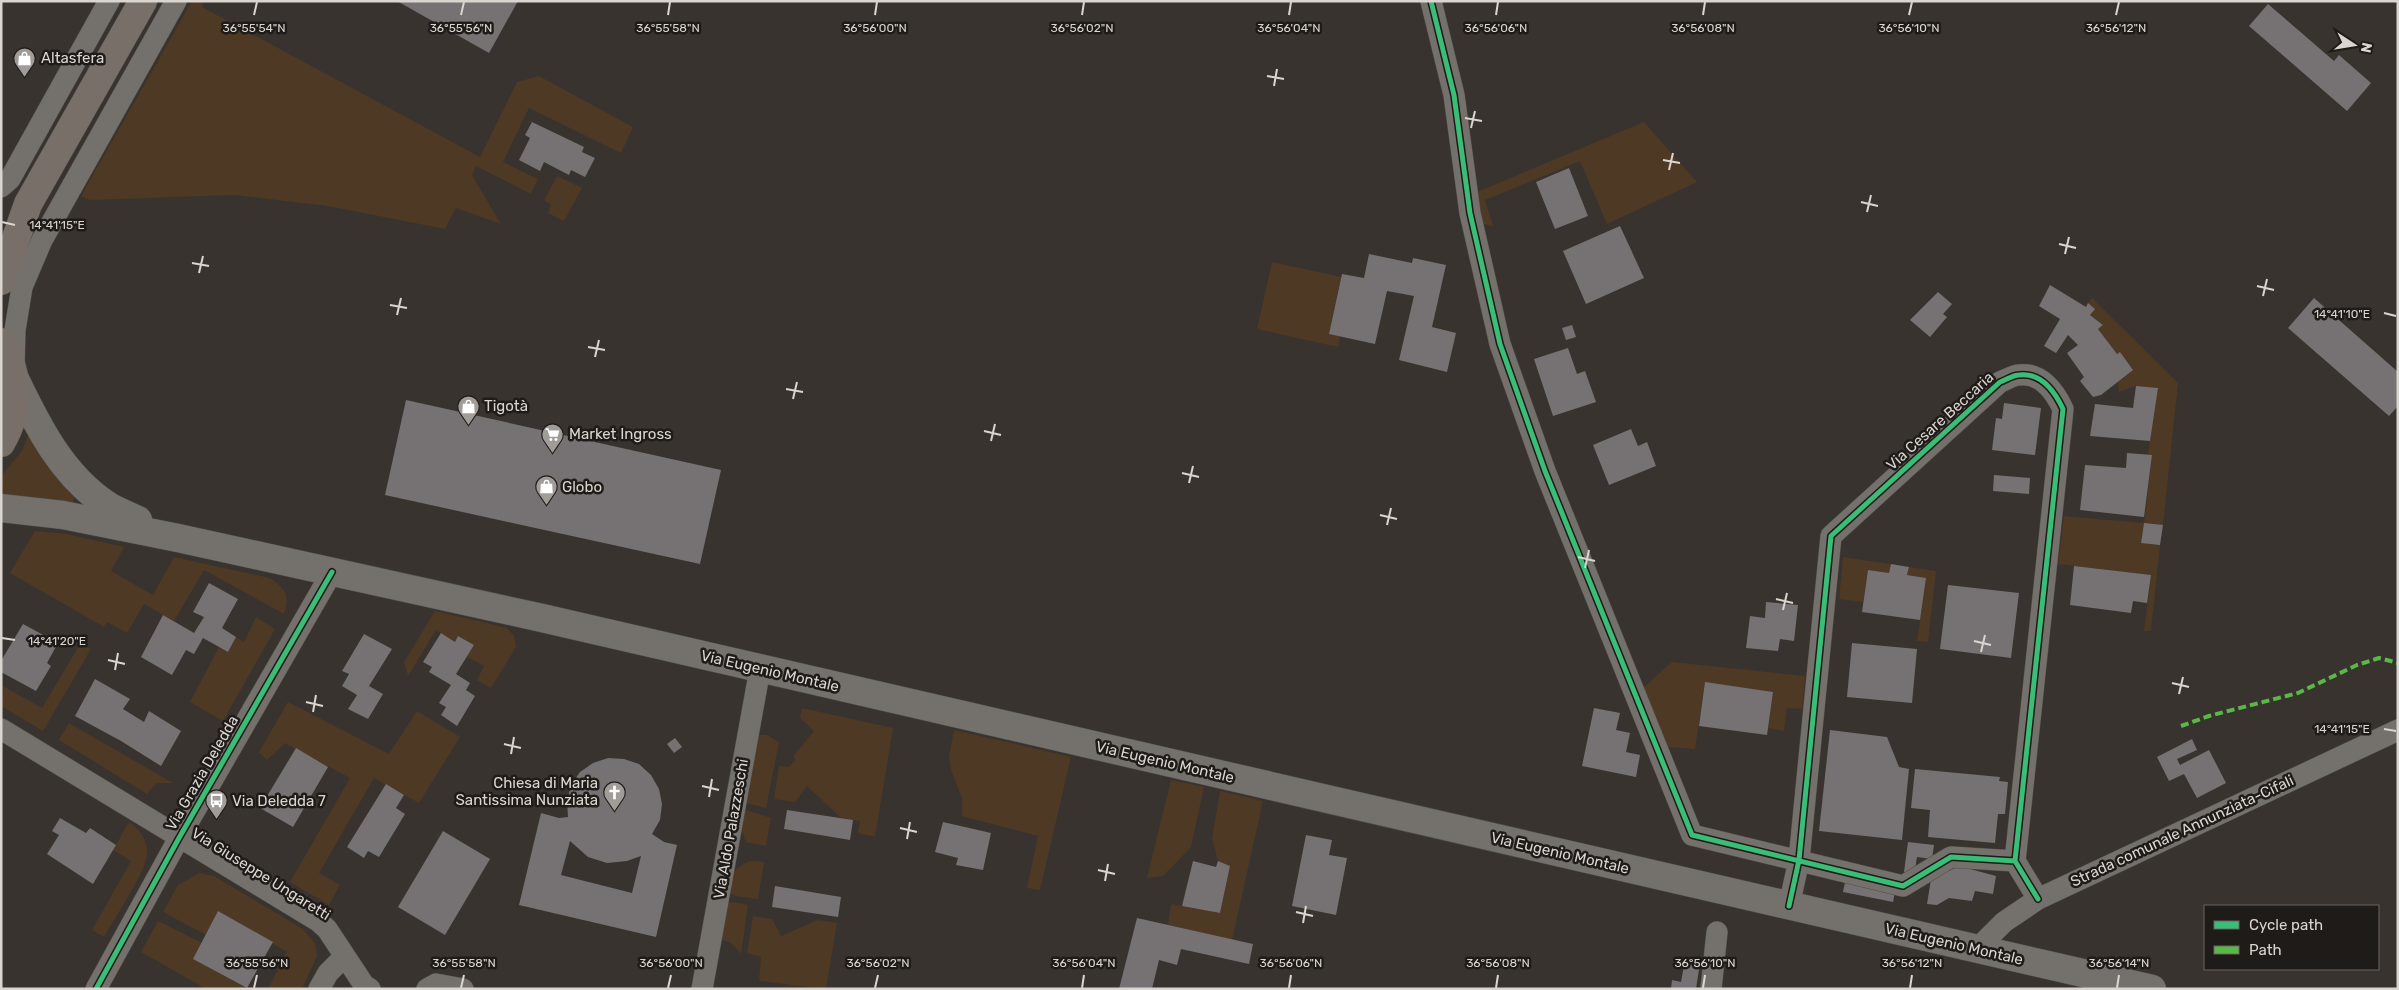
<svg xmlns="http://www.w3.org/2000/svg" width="2399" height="990" font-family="Rubik,sans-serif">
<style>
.green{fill:#4e3925}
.building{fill:#767273;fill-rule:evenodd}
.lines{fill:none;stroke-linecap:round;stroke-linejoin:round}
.minor-casing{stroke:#53504c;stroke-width:22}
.secondary-casing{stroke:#53504c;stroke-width:29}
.primary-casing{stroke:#53504c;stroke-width:29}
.minor{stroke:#74706c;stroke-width:21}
.secondary{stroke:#74706c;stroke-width:28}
.primary{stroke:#787068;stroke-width:28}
.quiet{stroke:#58b947;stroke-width:4;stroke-dasharray:8 4;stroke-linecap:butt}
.cycleway-casing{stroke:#1f1b18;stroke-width:8}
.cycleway{stroke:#3abd76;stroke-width:5}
.ticks{fill:none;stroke:#dad5d0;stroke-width:2}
.labels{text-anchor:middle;stroke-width:5;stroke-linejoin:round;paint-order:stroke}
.poi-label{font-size:15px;fill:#dad5d0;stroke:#1f1b18;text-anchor:start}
.street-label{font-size:15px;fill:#dad5d0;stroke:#1f1b18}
.ticks-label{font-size:12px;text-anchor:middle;fill:#dad5d0;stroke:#1f1b18;stroke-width:5;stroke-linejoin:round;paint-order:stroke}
</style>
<rect width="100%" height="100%" fill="#38332f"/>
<!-- green -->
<path class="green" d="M192 1H205L202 7 480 157 517 82 539 76 633 127 621 153 529 108 503 162 538 179 531 194 476 166 472 175 501 224 456 208 445 229 328 206 234 195 90 200 81 196Z
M1644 122 1697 182 1607 224 1580 161 1485 200 1493 226 1483 224 1477 192Z
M557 176 582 188 564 221 548 213 551 205 544 200Z
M1272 262 1341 277 1329 333 1340 336 1338 347 1257 329Z
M2092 298 2178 383 2163 525 2144 523 2141 543 2160 545 2151 631H2144L2151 575 2058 564 2064 516 2144 523 2152 455H2148L2157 388 2136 386 2119 392 2118 382 2133 370 2120 353 2117 354 2098 329 2103 324 2090 315 2095 309 2088 303Z
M28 435 75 496 73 503 1 496V476L22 451Z
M35 531 67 534 124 547 111 571 153 595 174 557 270 578C286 589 290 596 284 614L204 570 174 621 144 604 127 633 107 622 104 627 10 573Z
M1843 557 1891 564 1889 573 1868 570 1863 602 1839 599Z
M1909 567 1936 571 1928 642 1917 641 1926 578 1907 575Z
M435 611 507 628 514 636 516 647 491 688 477 680 484 666 467 657 474 645 459 636 455 642 436 630 408 676 404 662Z
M256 617 275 629 223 721 190 702 219 647 228 652 236 637 244 642Z
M80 644 91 649 43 731 1 706V685L42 708Z
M1672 662 1805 676 1802 709 1787 708 1784 731 1768 728 1773 692 1705 683 1695 749 1667 747 1643 688Z
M288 702 389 754 417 711 460 737 419 803 374 778 319 873 340 885 329 905 290 882 350 778 285 743 267 760 259 752Z
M802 708 893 728 875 837 858 833 860 821 841 818 807 786 795 802 774 799 779 766 789 767 795 760 794 755 814 731 800 718Z
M69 723 173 783H156L147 794 59 740Z
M954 730 1071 757 1040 890 1027 888 1038 836 962 816V798L951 770 949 756Z
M758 735H767L779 742 766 808 745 803Z
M1171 780 1204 787 1191 847 1163 876 1147 878Z
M1220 791 1263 801 1232 940 1168 925 1171 904 1220 913 1230 866 1218 861 1212 838Z
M743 809 771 818 766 846 746 842 740 826Z
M129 822C140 829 148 841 147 854 146 872 114 919 104 937L92 930 131 861 113 850Z
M750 861 764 862 758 899 735 896 728 892C731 873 733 869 750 861Z
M199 873 214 876 303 929 315 943 317 956 302 989H268L287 952 218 911 206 935 163 912 178 885Z
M733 902 748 905 741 954 731 943 720 939 726 903Z
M753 916 772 919 781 936 818 920 837 923 826 989 759 981 761 957 747 953Z
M158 921 202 943 194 959 247 989H206L141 952Z"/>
<!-- building -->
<path class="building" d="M397 1H518L489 53Z
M2268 4 2334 61 2339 55 2371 83 2347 111 2249 26Z
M532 122 584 147 582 152 595 158 585 177 571 170 569 175 544 162 540 171 519 160 530 138 525 135Z
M1569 168 1588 216 1555 229 1536 182Z
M1620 226 1644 278 1586 304 1563 251Z
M1369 254 1412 263 1413 258 1446 265 1432 327 1456 333 1447 372 1399 360 1414 296 1387 291 1375 344 1329 334 1342 274 1364 278Z
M2050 285 2086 307 2088 303 2095 309 2090 315 2103 325 2098 329 2117 354 2120 352 2133 370 2101 395 2093 397 2080 381 2084 377 2067 353 2078 345 2068 335 2056 353 2044 346 2060 319 2039 306Z
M1938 292 1952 304 1943 314 1947 317 1930 337 1910 320Z
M2314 298 2398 372V406L2389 416 2288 328Z
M1572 325 1576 337 1566 340 1562 328Z
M1568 348 1577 374 1585 371 1596 402 1553 416 1534 359Z
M2136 386 2158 388 2150 441 2090 436 2095 404 2133 408Z
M406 400 721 470 700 564 385 495Z
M2004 403 2041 408 2035 455 1992 450 1996 418 2002 419Z
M1631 429 1638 446 1647 442 1656 466 1609 485 1593 445Z
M2127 453 2152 455 2144 517 2080 510 2085 465 2126 468Z
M1994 475 2030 478 2029 494 1993 491Z
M2144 523 2163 525 2160 545 2141 543Z
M1891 564 1909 567 1907 575 1926 578 1920 620 1862 612 1868 570 1889 573Z
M2074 566 2151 575 2147 603 2133 601 2131 613 2070 605Z
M209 583 238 599 222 628 236 637 228 652 203 638 194 654 186 650 172 675 141 657 163 615 194 633 204 617 193 612Z
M1948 585 2019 593 2011 658 1940 649Z
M1766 602 1798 605 1794 641 1780 639 1778 651 1746 648 1750 616 1765 618Z
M23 624 58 643 47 663 51 666 36 691 1 672V661Z
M441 633 455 642 458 636 474 645 456 674 470 683 466 690 475 696 457 726 441 715 446 707 439 703 451 685 429 672 432 667 423 662Z
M364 634 392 649 369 686 383 694 368 719 348 709 357 695 342 686 349 674 342 671Z
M1852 643 1917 649 1912 703 1847 697Z
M95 679 130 699 123 709 144 722 149 711 181 731 161 766 121 741 75 716Z
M1705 682 1773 692 1767 735 1699 726Z
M1594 708 1620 713 1616 730 1630 733 1626 752 1640 755 1636 777 1582 766Z
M1830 730 1887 737 1899 767 1909 769 1902 840 1819 831Z
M675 738 682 747 674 753 667 744Z
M2192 739 2197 750 2177 759 2180 765 2209 750 2226 783 2197 798 2184 774 2169 781 2157 757Z
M296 748 328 767 293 827 260 808Z
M608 758 624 759 639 764 651 775 659 789 662 804 660 820 652 834 664 842 677 845 656 937 519 905 541 813 559 818 568 817 567 801 571 785 580 772 593 763ZM570 841 588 857 607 863 627 861 641 856 632 893 561 875Z
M1915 769 2000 777 1999 781 2008 782 2005 814H1998L1995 843 1928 837 1930 810 1911 808Z
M386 784 404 795 396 808 405 814 379 857 368 851 364 858 347 847Z
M787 810 853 820 850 840 784 829Z
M60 818 86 833 90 828 116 845 93 884 47 854 59 835 52 831Z
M943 822 991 833 983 870 956 865 958 858 935 852Z
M443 831 490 859 445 935 398 907Z
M1306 835 1332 840 1329 855 1347 858 1336 915 1292 906Z
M1908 842 1934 845 1932 859 1917 857 1915 869 1908 872H1904Z
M1193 861 1216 867 1218 861 1230 866 1220 913 1182 906Z
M1959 866 1996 876 1993 894 1975 891 1972 901 1949 898 1937 905 1927 904 1931 879Z
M1845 882 1895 892 1893 902 1843 892Z
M775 886 841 897 838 917 772 907Z
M218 911 273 942 247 988 193 959Z
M1137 918 1253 944 1249 964 1181 949 1177 965 1159 960 1152 989H1119Z
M1685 960 1700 963 1696 989H1671L1672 980 1681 982Z"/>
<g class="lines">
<defs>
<path id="minor" d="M1431 1 1454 95 1470 213 1500 344 1545 471 1692 835 1903 886 1951 857 2015 861
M1 187 10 179 109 1
M14 367 15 330 22 287 42 240 176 1
M1 729 318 921 327 929 364 985 370 989
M1789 906 1799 860 1831 536 2000 382C2006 380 2013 375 2019 375 2041 372 2055 392 2063 409L2015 861 2038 899
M1977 949 2004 922 2038 899 2398 730
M96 989 179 838 332 572
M319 989 328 973 344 957
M427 989 436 984 463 989
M702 989 760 669
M1711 989 1717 932"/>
<path id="secondary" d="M15 379C38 427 62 475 107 505 116 511 128 515 138 520
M1 508 63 515 178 538 542 618 2152 989"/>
<path id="primary" d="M1 281 28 204 143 1
M1 342C20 374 20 411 1 443"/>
</defs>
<!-- minor casing -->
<use href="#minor" class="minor-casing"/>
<!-- secondary casing -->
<use href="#secondary" class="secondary-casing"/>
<!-- primary casing -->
<use href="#primary" class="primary-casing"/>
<!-- minor -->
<use href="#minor" class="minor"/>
<!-- secondary -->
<use href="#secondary" class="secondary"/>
<!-- primary -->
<use href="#primary" class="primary"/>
<!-- quiet -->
<path class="quiet" d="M2181 726 2209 716 2298 693 2357 665 2379 658 2398 663"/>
<defs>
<path id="cycleway" d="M1431 1 1454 95 1470 213 1500 344 1545 471 1692 835 1903 886 1951 857 2015 861
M1789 906 1799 860 1831 536 2000 382C2006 380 2013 375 2019 375 2041 372 2055 392 2063 409L2015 861 2038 899
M96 989 179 838 332 572"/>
</defs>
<!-- cycleway casing -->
<use href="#cycleway" class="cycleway-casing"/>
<!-- cycleway -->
<use href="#cycleway" class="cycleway"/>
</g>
<!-- ticks -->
<path class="ticks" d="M254 15 257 2M461 15 464 2M668 15 670 2M875 15 877 2M1082 15 1084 2M1289 15 1291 2M1496 15 1498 2M1703 15 1705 2M1909 15 1912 2M2116 15 2119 2M1267 76 1284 79M1274 86 1277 69M1465 118 1482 121M1471 128 1475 111M1663 160 1680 163M1669 170 1673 153M1861 202 1878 206M1867 212 1871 195M2 222 15 225M2059 244 2076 248M2065 254 2069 237M192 263 209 266M199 273 203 256M2257 286 2274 290M2263 296 2267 279M390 305 407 308M2384 313 2396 316M397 315 401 298M588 347 605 350M595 357 599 340M786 389 803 392M793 399 797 382M984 431 1001 435M991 441 995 424M1182 473 1199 477M1189 483 1193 466M1380 515 1397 519M1387 525 1391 508M1578 557 1595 561M1585 568 1589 550M1776 599 1793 603M1783 610 1787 593M2 638 15 640M1974 641 1991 645M1981 652 1985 635M108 660 125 664M115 670 118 653M2172 683 2189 687M2179 694 2183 677M306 702 323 706M313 712 316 695M2384 729 2396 731M504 744 521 748M511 754 514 737M702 786 719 790M709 797 712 779M900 828 917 832M907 839 910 822M1098 870 1115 874M1105 881 1108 864M1296 912 1313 916M1303 923 1306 906M254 988 257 975M461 988 464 975M668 988 671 975M875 988 878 975M1082 988 1084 975M1289 988 1291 975M1496 988 1498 975M1703 988 1705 975M1910 988 1912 975M2117 988 2119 975"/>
<!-- icons -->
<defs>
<symbol id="shop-pin" viewBox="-11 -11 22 30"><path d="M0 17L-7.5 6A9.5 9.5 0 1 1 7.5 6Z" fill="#a19c98" stroke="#1f1b18"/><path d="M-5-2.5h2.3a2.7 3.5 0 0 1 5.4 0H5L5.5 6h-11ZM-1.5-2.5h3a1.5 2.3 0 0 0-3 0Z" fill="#fff"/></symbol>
<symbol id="supermarket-pin" viewBox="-11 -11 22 30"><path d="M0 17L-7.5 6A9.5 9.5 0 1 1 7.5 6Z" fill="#a19c98" stroke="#1f1b18"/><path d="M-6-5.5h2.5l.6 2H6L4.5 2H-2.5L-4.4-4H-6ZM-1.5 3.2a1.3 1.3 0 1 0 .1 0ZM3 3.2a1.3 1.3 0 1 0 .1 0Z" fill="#fff"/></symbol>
<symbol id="church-pin" viewBox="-11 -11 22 30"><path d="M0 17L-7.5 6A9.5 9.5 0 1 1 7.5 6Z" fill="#a19c98" stroke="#1f1b18"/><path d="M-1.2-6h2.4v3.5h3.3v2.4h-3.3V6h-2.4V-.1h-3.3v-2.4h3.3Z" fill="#fff"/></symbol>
<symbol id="bus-pin" viewBox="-11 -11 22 30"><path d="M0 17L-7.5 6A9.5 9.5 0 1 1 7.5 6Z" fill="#a19c98" stroke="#1f1b18"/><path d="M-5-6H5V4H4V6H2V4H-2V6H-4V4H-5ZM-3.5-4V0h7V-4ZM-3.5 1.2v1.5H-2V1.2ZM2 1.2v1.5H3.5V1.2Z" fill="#fff"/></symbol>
</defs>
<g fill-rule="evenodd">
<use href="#shop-pin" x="12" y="46" width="25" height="34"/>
<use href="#shop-pin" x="456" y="394" width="25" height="34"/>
<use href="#supermarket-pin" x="540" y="422" width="25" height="34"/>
<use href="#shop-pin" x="534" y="474" width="25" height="34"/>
<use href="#church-pin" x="602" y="780" width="25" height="34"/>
<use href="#bus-pin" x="204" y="788" width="25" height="34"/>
</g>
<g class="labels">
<!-- poi labels -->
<g class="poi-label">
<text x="41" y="63">Altasfera</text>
<text x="484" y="411">Tigotà</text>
<text x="569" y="439">Market Ingross</text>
<text x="562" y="492">Globo</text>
<text x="598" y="788" text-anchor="end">Chiesa di Maria<tspan x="598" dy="17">Santissima Nunziata</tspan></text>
<text x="232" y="806">Via Deledda 7</text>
</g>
<!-- street labels -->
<g class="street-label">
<text transform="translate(1940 421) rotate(-42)" y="5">Via Cesare Beccaria</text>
<text transform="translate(770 671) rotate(13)" y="5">Via Eugenio Montale</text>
<text transform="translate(1165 762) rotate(13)" y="5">Via Eugenio Montale</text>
<text transform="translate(202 773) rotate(-60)" y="5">Via Grazia Deledda</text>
<text transform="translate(731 829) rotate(-80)" y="5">Via Aldo Palazzeschi</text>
<text transform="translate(2182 831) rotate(-25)" y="5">Strada comunale Annunziata-Cifali</text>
<text transform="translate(1560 853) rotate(13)" y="5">Via Eugenio Montale</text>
<text transform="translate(261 874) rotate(32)" y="5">Via Giuseppe Ungaretti</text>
<text transform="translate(1954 944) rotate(13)" y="5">Via Eugenio Montale</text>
</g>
</g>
<g class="ticks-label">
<text x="254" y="32">36°55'54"N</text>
<text x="461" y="32">36°55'56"N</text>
<text x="668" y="32">36°55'58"N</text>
<text x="875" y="32">36°56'00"N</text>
<text x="1082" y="32">36°56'02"N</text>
<text x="1289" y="32">36°56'04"N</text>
<text x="1496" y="32">36°56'06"N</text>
<text x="1703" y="32">36°56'08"N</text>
<text x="1909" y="32">36°56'10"N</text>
<text x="2116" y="32">36°56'12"N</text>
<text x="57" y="229">14°41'15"E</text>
<text x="2342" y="318">14°41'10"E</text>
<text x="57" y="645">14°41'20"E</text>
<text x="2342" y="733">14°41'15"E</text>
<text x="257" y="967">36°55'56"N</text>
<text x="464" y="967">36°55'58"N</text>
<text x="671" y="967">36°56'00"N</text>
<text x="878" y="967">36°56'02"N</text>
<text x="1084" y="967">36°56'04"N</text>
<text x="1291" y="967">36°56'06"N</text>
<text x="1498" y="967">36°56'08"N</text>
<text x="1705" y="967">36°56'10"N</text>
<text x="1912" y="967">36°56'12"N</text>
<text x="2119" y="967">36°56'14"N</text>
</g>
<!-- border -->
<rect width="2399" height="990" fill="none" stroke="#dad5d0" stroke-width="5"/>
<!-- legend -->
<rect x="2204" y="905" width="175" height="65" fill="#1f1b18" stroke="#6a6562"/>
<rect x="2214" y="921" width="25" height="8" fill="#3abd76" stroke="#6a6562"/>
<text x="2249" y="930" font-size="15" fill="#dad5d0">Cycle path</text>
<rect x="2214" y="946" width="25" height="8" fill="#58b947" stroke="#6a6562"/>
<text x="2249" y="955" font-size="15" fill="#dad5d0">Path</text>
<!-- north arrow -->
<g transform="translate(2354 45) rotate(102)" stroke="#1f1b18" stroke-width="4" paint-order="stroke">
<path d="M0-4L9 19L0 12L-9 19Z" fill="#dad5d0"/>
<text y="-8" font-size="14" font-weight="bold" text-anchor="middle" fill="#dad5d0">N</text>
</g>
</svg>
